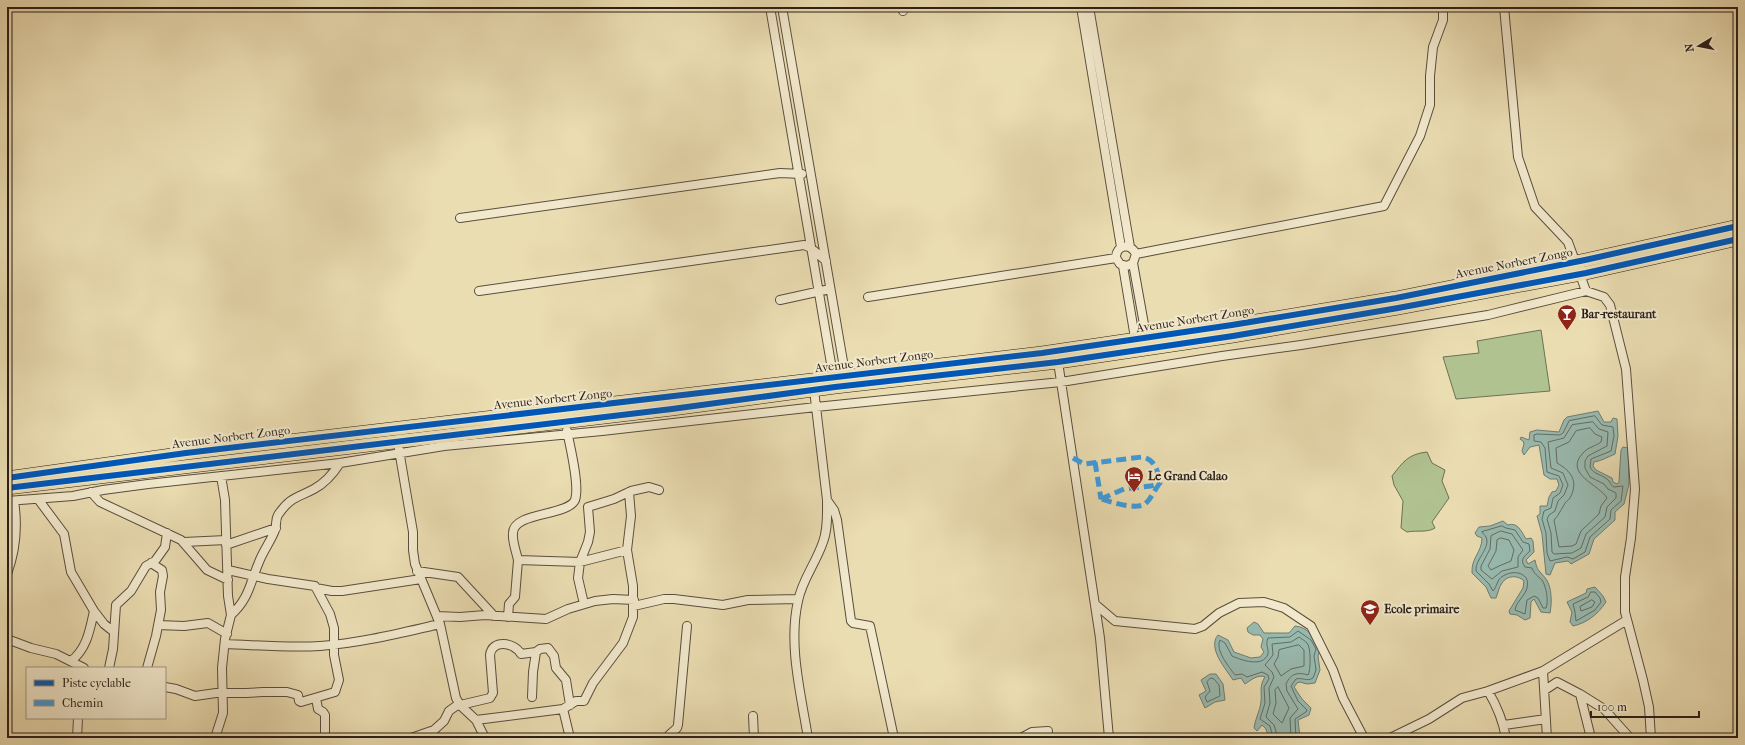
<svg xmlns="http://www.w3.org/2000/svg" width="1745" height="745" font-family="'IM FELL French Canon',serif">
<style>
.green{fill:#b1c291;stroke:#6e7054}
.water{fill:#99bbb1;stroke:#6d7d74}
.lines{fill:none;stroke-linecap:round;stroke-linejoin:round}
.shore{stroke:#626d64;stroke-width:1}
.minor-casing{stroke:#5a4e3e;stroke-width:10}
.primary-casing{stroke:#2a1f18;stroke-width:14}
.minor{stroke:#f2e9cd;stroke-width:8}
.primary{stroke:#ebddb2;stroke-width:13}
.quiet{stroke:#3d9bdf;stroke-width:5;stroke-dasharray:10 5;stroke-linecap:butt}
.cycleway-casing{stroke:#f2e9cd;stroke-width:8}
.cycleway{stroke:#0057b8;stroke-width:6}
.labels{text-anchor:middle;stroke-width:4;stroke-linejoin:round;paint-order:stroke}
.street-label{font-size:12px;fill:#2a1f18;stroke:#f2e9cd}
.poi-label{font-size:12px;font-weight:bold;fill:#2a1f18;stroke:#f2e9cd;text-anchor:start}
</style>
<rect width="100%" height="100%" fill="#ebddb2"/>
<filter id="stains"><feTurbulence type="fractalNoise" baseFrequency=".005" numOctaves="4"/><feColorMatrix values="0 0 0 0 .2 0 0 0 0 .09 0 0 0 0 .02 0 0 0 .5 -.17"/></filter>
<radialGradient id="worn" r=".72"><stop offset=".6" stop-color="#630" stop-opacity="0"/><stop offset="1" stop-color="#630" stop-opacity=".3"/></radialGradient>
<!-- green -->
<path class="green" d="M1541 330 1550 391 1456 399 1443 357 1479 353 1477 341Z
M1427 452 1432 463 1445 470 1442 481 1449 498 1432 522 1435 528C1427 533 1417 530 1407 532L1401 528 1403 501 1394 485 1392 476C1403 462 1408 454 1427 452Z"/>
<!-- water -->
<path class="water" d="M1598 411 1604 422H1611L1613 418 1617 419 1618 436 1615 454C1608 457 1601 461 1594 462L1593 466 1596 470 1612 478 1613 482 1617 484 1619 482 1621 450 1623 447 1628 448 1629 484 1624 504 1615 512V520L1594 539 1589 554 1571 564 1568 561 1555 563 1550 575 1546 574 1542 534 1537 516 1540 514V506H1547L1549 497 1552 492 1556 491 1559 485 1557 479H1550L1544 475 1539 445 1530 447 1524 455 1522 451 1524 444 1523 441 1520 439 1521 437 1529 440 1530 432 1537 430 1559 432 1564 420 1567 417Z
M1503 521 1508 525C1518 522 1521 531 1526 539L1531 538 1533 541 1534 552 1526 560 1528 564 1535 560C1537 571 1539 570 1546 579 1552 587 1552 603 1550 613L1541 612 1534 599 1531 602 1530 618 1525 620 1517 615 1510 614 1509 611 1523 588 1524 581C1518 575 1507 575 1502 583 1499 587 1498 593 1496 598H1491L1486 587 1472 573C1471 558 1482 552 1482 538L1477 536 1475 533 1479 527 1490 526Z
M1595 587 1603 596 1606 602C1598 614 1587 623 1573 626L1570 622 1572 612 1567 602 1586 593 1587 589Z
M1254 622 1258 624 1264 633H1289L1295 626C1308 627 1315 638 1320 649L1318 656 1320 670 1315 683 1307 684 1300 682 1297 683 1294 687 1302 699 1311 708 1309 715 1298 720 1300 738H1269L1266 729 1262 725 1257 731 1254 728C1255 719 1260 711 1261 702 1262 692 1259 686 1265 677 1258 674 1251 680 1245 684L1241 678 1233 680C1226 669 1207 648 1218 635L1228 640 1234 652 1251 658 1260 657 1264 652 1261 647 1263 639 1260 635H1253L1248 632 1247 628Z
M1210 674H1216L1223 684 1225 700 1215 702 1205 708 1199 695 1206 691 1201 680Z"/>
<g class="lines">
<!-- shore -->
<path class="shore" d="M1595 416 1602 425 1613 427 1614 436 1611 451 1591 459 1590 467C1594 475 1602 474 1608 480 1611 483 1610 485 1614 487L1623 486 1621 501 1611 510 1610 519 1590 537 1585 552 1573 559 1567 557 1550 561 1547 553 1546 533 1542 519 1544 511 1551 508 1553 498 1560 493 1563 485 1559 476 1547 472 1545 448 1541 442 1534 441V435L1537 434 1560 435 1563 433 1569 421Z
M1593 422 1599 429 1608 432 1607 446 1588 456 1585 461V468L1590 477 1604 484 1608 489 1616 493V498L1607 507 1605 517 1586 534 1581 548 1572 553 1554 554 1552 552 1551 533 1547 519 1549 515 1555 511 1558 501 1564 495 1568 485 1563 473 1551 468 1548 442 1564 438 1572 425Z
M1590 428 1595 434 1602 437 1601 442C1596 446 1588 447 1583 453 1563 474 1600 485 1607 498L1601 506 1599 514 1581 531 1576 544 1572 546 1559 547 1554 520C1559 515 1560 511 1564 505 1565 502 1568 501 1570 498 1579 481 1571 471 1557 463L1556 448 1569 442 1576 431Z
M1502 526 1506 528 1515 530 1523 542 1529 544 1530 551C1525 556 1519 559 1525 567L1532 568C1534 574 1538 576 1542 580 1546 586 1549 601 1546 608H1543L1538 598 1534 596 1527 600 1525 614 1515 610C1516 602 1525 596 1527 588 1531 573 1514 569 1503 576 1497 579 1497 587 1493 591L1489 584 1476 571C1475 559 1491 548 1486 537 1485 535 1483 534 1482 532Z
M1501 531 1512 534 1523 550 1518 557V567L1502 571 1492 579 1481 570V566L1490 549 1491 536Z
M1501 538 1509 540 1514 550 1511 561 1499 566 1491 570 1488 566 1496 551 1497 540Z
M1591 592H1595L1600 598 1601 602 1595 610 1576 621 1575 612 1573 604 1588 597Z
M1592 600 1595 602 1592 607 1581 611 1580 607Z
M1299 645 1304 650V666L1291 669 1281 676 1274 664 1278 657 1279 650Z
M1211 678 1214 679 1219 685 1220 696 1207 702 1205 697 1210 691 1207 682Z
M1278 687 1289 708 1282 723 1273 714 1276 703 1275 690Z
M1273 738 1270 726 1260 719 1265 703 1264 687 1269 679 1268 675 1262 672 1247 677 1242 674 1235 675C1229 667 1215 650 1220 640L1225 643 1232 656C1241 660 1263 668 1268 654 1269 649 1265 645 1268 638L1290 637 1298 631 1311 640 1316 649 1314 656 1316 670 1313 678C1307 682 1302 677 1296 679L1291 686 1298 701 1307 710 1306 712 1295 719 1296 738
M1278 738 1274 725 1266 717 1270 703 1269 688 1274 677 1272 672 1265 665 1273 655 1272 644 1291 642 1299 637C1302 639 1305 641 1307 643 1311 647 1311 670 1308 675 1298 672 1291 673 1286 684L1287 691 1298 709 1290 718 1291 738"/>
<defs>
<path id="minor" d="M770 7 834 381
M782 7 846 379
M902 7 903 11
M1081 7 1121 247
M1089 7 1130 247
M1504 7 1518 157 1535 207 1568 242 1586 291
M460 218 780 173 802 174
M1136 254 1384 206 1420 136 1430 105V76L1433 47 1443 20V7
M1133 263 1127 266 1120 264 1116 258C1116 245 1130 242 1136 254L1133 263 1147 341
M1123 266 1136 344
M479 291 804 245 811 248 826 261
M868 297 1116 258
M780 300 830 289
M1058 362 1100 638 1109 738
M399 450 413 532V550L415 564 440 624 456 698 460 705 476 720 485 738
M91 492 100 502 181 540 207 570 228 580
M38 499 64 534 71 572 94 611C90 629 87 649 71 661
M827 500 834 510 837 520 851 621 853 623 870 626 894 738
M7 501 73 496 103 490 148 484 340 463 444 446 602 431 816 407 1061 382 1222 356 1301 345 1488 315 1586 291 1604 297 1610 305 1626 369 1635 489 1631 538 1625 577V612L1643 680 1649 707 1651 738
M184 542 226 540
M226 545 276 528
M518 560C516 551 512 541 513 533 513 512 568 516 575 500 580 486 570 446 567 431
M417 571 458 577 494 616
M7 574C16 550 18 527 14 501
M316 588 332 591H342L421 579
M584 604 578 578 580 562 588 542 590 532 588 507 614 499 631 491 649 487 659 490
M1095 604 1115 621 1195 629 1203 626 1219 613 1239 603 1264 602 1284 608 1311 626 1333 670 1343 698 1364 738
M634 606 664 599H674L723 605 748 600 798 599
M94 611 104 624 114 632
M231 615C249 599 250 583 259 562 263 551 271 541 275 530 277 524 275 520 278 515 290 497 297 498 314 489 325 483 333 474 340 463
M437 616 460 617 485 615 546 619 568 609 595 601 613 599 634 600
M508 617 509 604 515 597 518 560 580 562 627 550
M158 625 184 626 208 623 227 634
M7 639 31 648 56 654 84 668
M225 644C256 645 288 648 320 646 361 643 400 633 440 624
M109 668 113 649 116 605 131 591 146 566 155 561 165 547 167 533
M147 668 156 636 161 610 160 592 163 576 162 570 151 563
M1543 671 1547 738
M165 687 176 689 195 696 216 693H246L263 692H287L298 695 299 701 301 702 335 692 339 680 334 655V628L330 614 315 586 268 579 228 570
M1545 690 1557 682 1580 694 1591 738
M1488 691C1497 706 1503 721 1506 738
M1580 694 1604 709 1630 738
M532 697 533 672 536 652 540 649 548 648 554 656 556 668 566 680 570 705
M316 698 318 709 323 712 325 715V738
M563 709 570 738
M753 716 754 738
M476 720 563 709 576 701H584L593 683 623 643 633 617V586L627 550 631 516 629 492
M1504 725 1546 719
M77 738 78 718
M215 738 223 713 222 668 225 639 231 615 228 596 225 500 221 476
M411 738 434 730 444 721 449 711 456 706 490 698 493 693 490 655C492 639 514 642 521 654L536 652
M669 738V735L677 728 678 725 687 626
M808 738C801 694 788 645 798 601 802 580 816 563 823 542 828 529 827 514 827 500L814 390
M1021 738 1032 732 1048 731
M1390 738 1429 719 1462 698 1488 691 1543 671 1627 620"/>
<path id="primary" d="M7 478 186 453 1042 353 1232 325 1396 298 1585 260 1738 226
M7 488 672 409 835 387 1058 362 1233 336 1398 308 1586 273 1738 239"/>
</defs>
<!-- minor casing -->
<use href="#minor" class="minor-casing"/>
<!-- primary casing -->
<use href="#primary" class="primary-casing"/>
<!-- minor -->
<use href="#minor" class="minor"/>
<!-- primary -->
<use href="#primary" class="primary"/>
<!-- quiet -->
<path class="quiet" d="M1073 458 1084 464 1142 457C1155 459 1158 471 1160 483 1155 489 1151 499 1145 504 1136 510 1111 502 1101 499
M1095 462 1101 499
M1101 499 1124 489 1151 486 1160 483"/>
<defs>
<path id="cycleway" d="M7 478 186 453 1042 353 1232 325 1396 298 1585 260 1738 226
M7 488 672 409 835 387 1058 362 1233 336 1398 308 1586 273 1738 239"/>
</defs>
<!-- cycleway casing -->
<use href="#cycleway" class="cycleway-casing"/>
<!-- cycleway -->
<use href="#cycleway" class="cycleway"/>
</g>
<!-- icons -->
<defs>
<symbol id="bar-pin" viewBox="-11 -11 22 30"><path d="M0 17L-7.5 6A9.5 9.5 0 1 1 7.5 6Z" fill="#8f2418" stroke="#f2e9cd"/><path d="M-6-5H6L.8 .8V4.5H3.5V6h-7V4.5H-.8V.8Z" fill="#fff"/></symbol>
<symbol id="hotel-pin" viewBox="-11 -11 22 30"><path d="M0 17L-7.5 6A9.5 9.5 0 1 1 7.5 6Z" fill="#8f2418" stroke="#f2e9cd"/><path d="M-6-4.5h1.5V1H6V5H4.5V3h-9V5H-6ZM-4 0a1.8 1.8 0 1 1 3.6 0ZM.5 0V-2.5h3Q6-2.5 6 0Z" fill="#fff"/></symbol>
<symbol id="school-pin" viewBox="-11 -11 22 30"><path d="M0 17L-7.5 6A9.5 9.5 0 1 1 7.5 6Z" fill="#8f2418" stroke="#f2e9cd"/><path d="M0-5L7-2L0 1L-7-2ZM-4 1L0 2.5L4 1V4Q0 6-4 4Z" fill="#fff"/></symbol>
</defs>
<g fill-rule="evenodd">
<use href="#bar-pin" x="1556" y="303" width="22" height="30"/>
<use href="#hotel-pin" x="1123" y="465" width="22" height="30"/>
<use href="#school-pin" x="1359" y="598" width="22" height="30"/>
</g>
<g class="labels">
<!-- street labels -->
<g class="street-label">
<text transform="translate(1514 263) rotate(-11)" y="4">Avenue Norbert Zongo</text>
<text transform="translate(1195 319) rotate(-9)" y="4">Avenue Norbert Zongo</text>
<text transform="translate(874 361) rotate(-7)" y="4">Avenue Norbert Zongo</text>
<text transform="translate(553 399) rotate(-6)" y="4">Avenue Norbert Zongo</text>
<text transform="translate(231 437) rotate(-7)" y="4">Avenue Norbert Zongo</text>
</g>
<!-- poi labels -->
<g class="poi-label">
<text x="1581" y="318">Bar-restaurant</text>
<text x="1148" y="480">Le Grand Calao</text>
<text x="1384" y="613">Ecole primaire</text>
</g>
</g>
<!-- margin -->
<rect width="1745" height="745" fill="none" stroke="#ebddb2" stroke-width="24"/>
<rect x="8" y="8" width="1729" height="729" fill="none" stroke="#2a1f18" stroke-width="2"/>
<rect x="12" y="12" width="1721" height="721" fill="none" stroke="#2a1f18"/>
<!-- legend -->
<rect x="26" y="667" width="140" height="52" fill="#f2e9cd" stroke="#a29885"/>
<rect x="34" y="680" width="20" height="6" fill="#0057b8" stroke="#a29885"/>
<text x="62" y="687" font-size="12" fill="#2a1f18">Piste cyclable</text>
<rect x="34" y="700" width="20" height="6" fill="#3d9bdf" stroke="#a29885"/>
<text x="62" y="707" font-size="12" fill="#2a1f18">Chemin</text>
<!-- north arrow -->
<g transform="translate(1699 46) rotate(260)" stroke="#f2e9cd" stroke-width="3" paint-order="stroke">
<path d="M0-3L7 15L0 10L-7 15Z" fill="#2a1f18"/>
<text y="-6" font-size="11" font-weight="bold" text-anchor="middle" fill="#2a1f18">N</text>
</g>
<!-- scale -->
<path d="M1591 711v6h108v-6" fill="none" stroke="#2a1f18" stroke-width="2"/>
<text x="1597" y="711" font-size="12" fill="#2a1f18" stroke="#f2e9cd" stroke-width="3" paint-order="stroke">100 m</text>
<rect width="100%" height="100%" filter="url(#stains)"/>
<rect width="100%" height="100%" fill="url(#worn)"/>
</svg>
